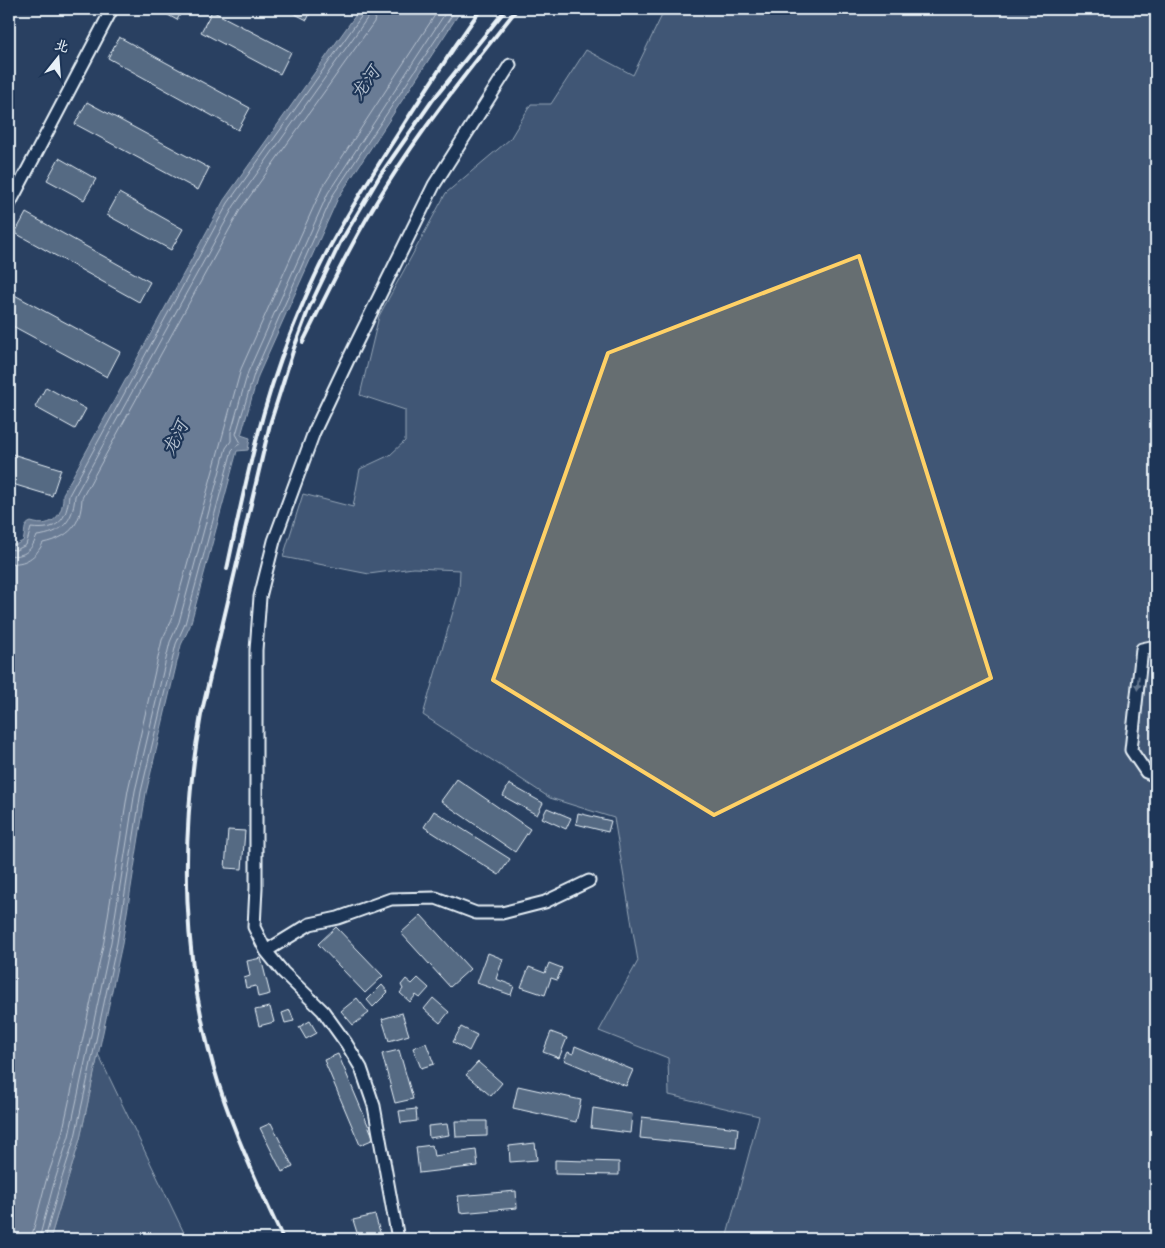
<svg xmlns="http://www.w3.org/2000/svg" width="1165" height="1248" font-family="Pangolin,'LXGW WenKai TC',sans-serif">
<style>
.green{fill:#415774;stroke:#94a4b6}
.water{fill:#6b7c95;stroke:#9dabbd}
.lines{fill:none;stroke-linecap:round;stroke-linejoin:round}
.shore{stroke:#b6c2d0;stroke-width:1}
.building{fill:#556a83;stroke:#e8f1f8}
.minor-casing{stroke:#e8f1f8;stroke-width:15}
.minor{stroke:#1d3557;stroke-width:11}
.rail{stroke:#e8f1f8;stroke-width:4}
.oneway{fill:#64778f}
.marked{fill:#ffd166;fill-opacity:0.2;stroke:#ffd166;stroke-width:4;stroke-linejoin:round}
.labels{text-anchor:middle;stroke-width:4.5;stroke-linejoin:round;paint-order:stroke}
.water-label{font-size:18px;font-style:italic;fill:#b6c2d0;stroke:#1d3557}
</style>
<rect width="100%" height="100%" fill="#294061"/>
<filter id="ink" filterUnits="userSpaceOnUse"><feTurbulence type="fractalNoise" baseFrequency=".02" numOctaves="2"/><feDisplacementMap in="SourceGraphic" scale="10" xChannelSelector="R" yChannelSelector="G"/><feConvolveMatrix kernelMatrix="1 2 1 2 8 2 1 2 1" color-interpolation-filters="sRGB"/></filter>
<g filter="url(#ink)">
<!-- green -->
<path class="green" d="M665 9H1156V1239H726L759 1116 669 1095 668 1058 599 1031 638 961 614 818 550 798 423 715 459 591 460 570 413 568 369 574 283 557 303 494 353 507 360 469 390 455 405 441V410L360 395 379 316 446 193 510 139 531 104H551L586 50 633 75Z
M98 1054 187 1239H50L80 1139Z"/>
<!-- water -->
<path class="water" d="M360 9H462L338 198 258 376 241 435 250 438 248 450 237 451 190 626 181 645 146 793 122 944 80 1139 50 1239H9V544L15 545 23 541C26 533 22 525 31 522 53 529 64 514 63 494L224 200Z"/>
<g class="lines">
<!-- shore -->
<path class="shore" d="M9 549 16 550 26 545 31 528C57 531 67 521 69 495L228 203 363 14 364 9
M9 555C25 558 32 549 37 536 62 533 73 522 75 496L234 206 368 17 370 9
M9 563C25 565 36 557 43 543 69 537 81 526 82 498L240 210 374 22 378 9
M31 1239 46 1181 62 1134 104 941 128 790 162 640 172 619 241 369 322 188 439 9
M39 1239 54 1183 69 1136 111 942 135 791 170 642 179 622 226 448 231 441V432L248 372 328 193 448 9
M45 1239 60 1184 75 1137 117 943 141 792 176 644 185 624 232 450 235 447 241 443 236 434 254 374 333 195 456 9"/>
</g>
<!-- building -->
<path class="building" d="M157 9H183L177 20Z
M285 9H312L307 20Z
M212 11 291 52 280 74 201 32Z
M119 37 250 108 238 130 108 58Z
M87 102 209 168 198 190 75 124Z
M59 158 96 179 84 200 47 180Z
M119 193 183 229 171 250 107 215Z
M26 213 150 282 139 302 15 233Z
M9 292 120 352 107 377 9 324Z
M9 381 15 383 9 402Z
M46 387 86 409 75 429 35 407Z
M9 453 61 469 52 496 9 483Z
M457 779 530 829 515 852 441 801Z
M509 784 543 803 537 815 503 796Z
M547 808 571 818 566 829 542 818Z
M434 811 510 859 499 875 424 827Z
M578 813 611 821 608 832 576 824Z
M228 830 245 831 242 869 225 868Z
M421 915 470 969 450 987 401 933Z
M336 927 383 976 365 993 318 944Z
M488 953 503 959 496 979 514 986 511 995 477 983Z
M261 958 270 994 258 997 256 986 246 988 244 978 250 976 247 961Z
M549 963 562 968 557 980 551 978 545 995 521 987 529 967 545 973Z
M418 978 429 988 420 998 416 995 410 1002 400 993 403 989 401 985 406 979 412 984Z
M382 985 388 992 373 1007 367 1000Z
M357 998 369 1013 353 1025 341 1011Z
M433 998 449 1012 440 1023 424 1009Z
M270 1007 274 1022 259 1026 255 1010Z
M290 1010 294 1021 285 1023 282 1013Z
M402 1013 409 1035 389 1041 382 1019Z
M310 1021 317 1033 306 1039 299 1027Z
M461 1027 477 1035 469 1051 453 1042Z
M551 1032 567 1038 559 1058 543 1052Z
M426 1043 434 1064 421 1068 413 1048Z
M575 1046 633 1070 626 1086 564 1060 568 1052 573 1054Z
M399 1050 413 1099 395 1103 382 1054Z
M338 1054 374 1139 360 1145 324 1060Z
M478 1062 502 1083 491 1096 466 1075Z
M518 1086 581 1100 576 1122 513 1108Z
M593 1108 632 1114 630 1133 591 1128Z
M416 1109 417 1121 401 1123 399 1111Z
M642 1117 738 1128 736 1148 640 1138Z
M455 1121H487V1136L456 1137Z
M271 1123 293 1167 282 1172 260 1128Z
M447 1124 449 1135 429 1138 428 1126Z
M535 1143 537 1160 510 1162 509 1146Z
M432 1145 434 1156 476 1150 478 1166 419 1173 416 1147Z
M555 1160 619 1162V1175L555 1174Z
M516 1191 517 1208 460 1213 458 1196Z
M375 1215 382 1239H359L353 1220Z
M566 1230 569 1239H541Z"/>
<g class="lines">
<defs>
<path id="minor" d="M9 205 112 9
M1156 646 1142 649 1131 750 1146 772 1156 776
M266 951 310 924 338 918 391 899 436 898 476 913H502L545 902 589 881
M398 1239 374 1106 361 1068 346 1043 323 1011 283 972 266 951 254 927 256 888V650L260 597 274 541 314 432 348 360 434 185 510 65"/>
</defs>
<!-- minor casing -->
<use href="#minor" class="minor-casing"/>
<!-- minor -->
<use href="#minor" class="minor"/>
<!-- rail -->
<path class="rail" d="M303 342C329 290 354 237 385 188 424 125 471 67 517 9
M227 569C244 490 260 410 290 335 303 302 317 269 334 239 355 201 378 165 401 129 427 88 453 48 481 9
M283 1239C260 1189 236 1138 219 1085 181 966 179 838 201 715L270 424 294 348 309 308 340 243 381 174 432 101 506 9"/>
</g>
<!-- one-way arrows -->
<defs><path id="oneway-solid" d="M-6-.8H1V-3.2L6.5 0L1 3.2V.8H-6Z" transform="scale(1.25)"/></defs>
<use class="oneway" href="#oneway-solid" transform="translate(1138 683) rotate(96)"/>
</g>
<!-- marked area -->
<path class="marked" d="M859 256 991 678 714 815 493 680 608 353Z"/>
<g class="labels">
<!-- water labels -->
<g class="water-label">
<text transform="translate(365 83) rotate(-55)" y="6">龙河</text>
<text transform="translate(175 438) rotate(-64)" y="6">龙河</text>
</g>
</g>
<!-- margin -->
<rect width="1165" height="1248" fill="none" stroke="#1d3557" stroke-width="30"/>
<rect x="15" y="15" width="1135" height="1218" fill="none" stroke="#e8f1f8" stroke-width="2" filter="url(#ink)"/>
<!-- north arrow -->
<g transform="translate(58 58) rotate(17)" stroke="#1d3557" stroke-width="4" paint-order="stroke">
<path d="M0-4L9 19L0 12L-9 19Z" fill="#e8f1f8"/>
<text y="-8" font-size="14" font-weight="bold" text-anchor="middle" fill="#e8f1f8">北</text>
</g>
</svg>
